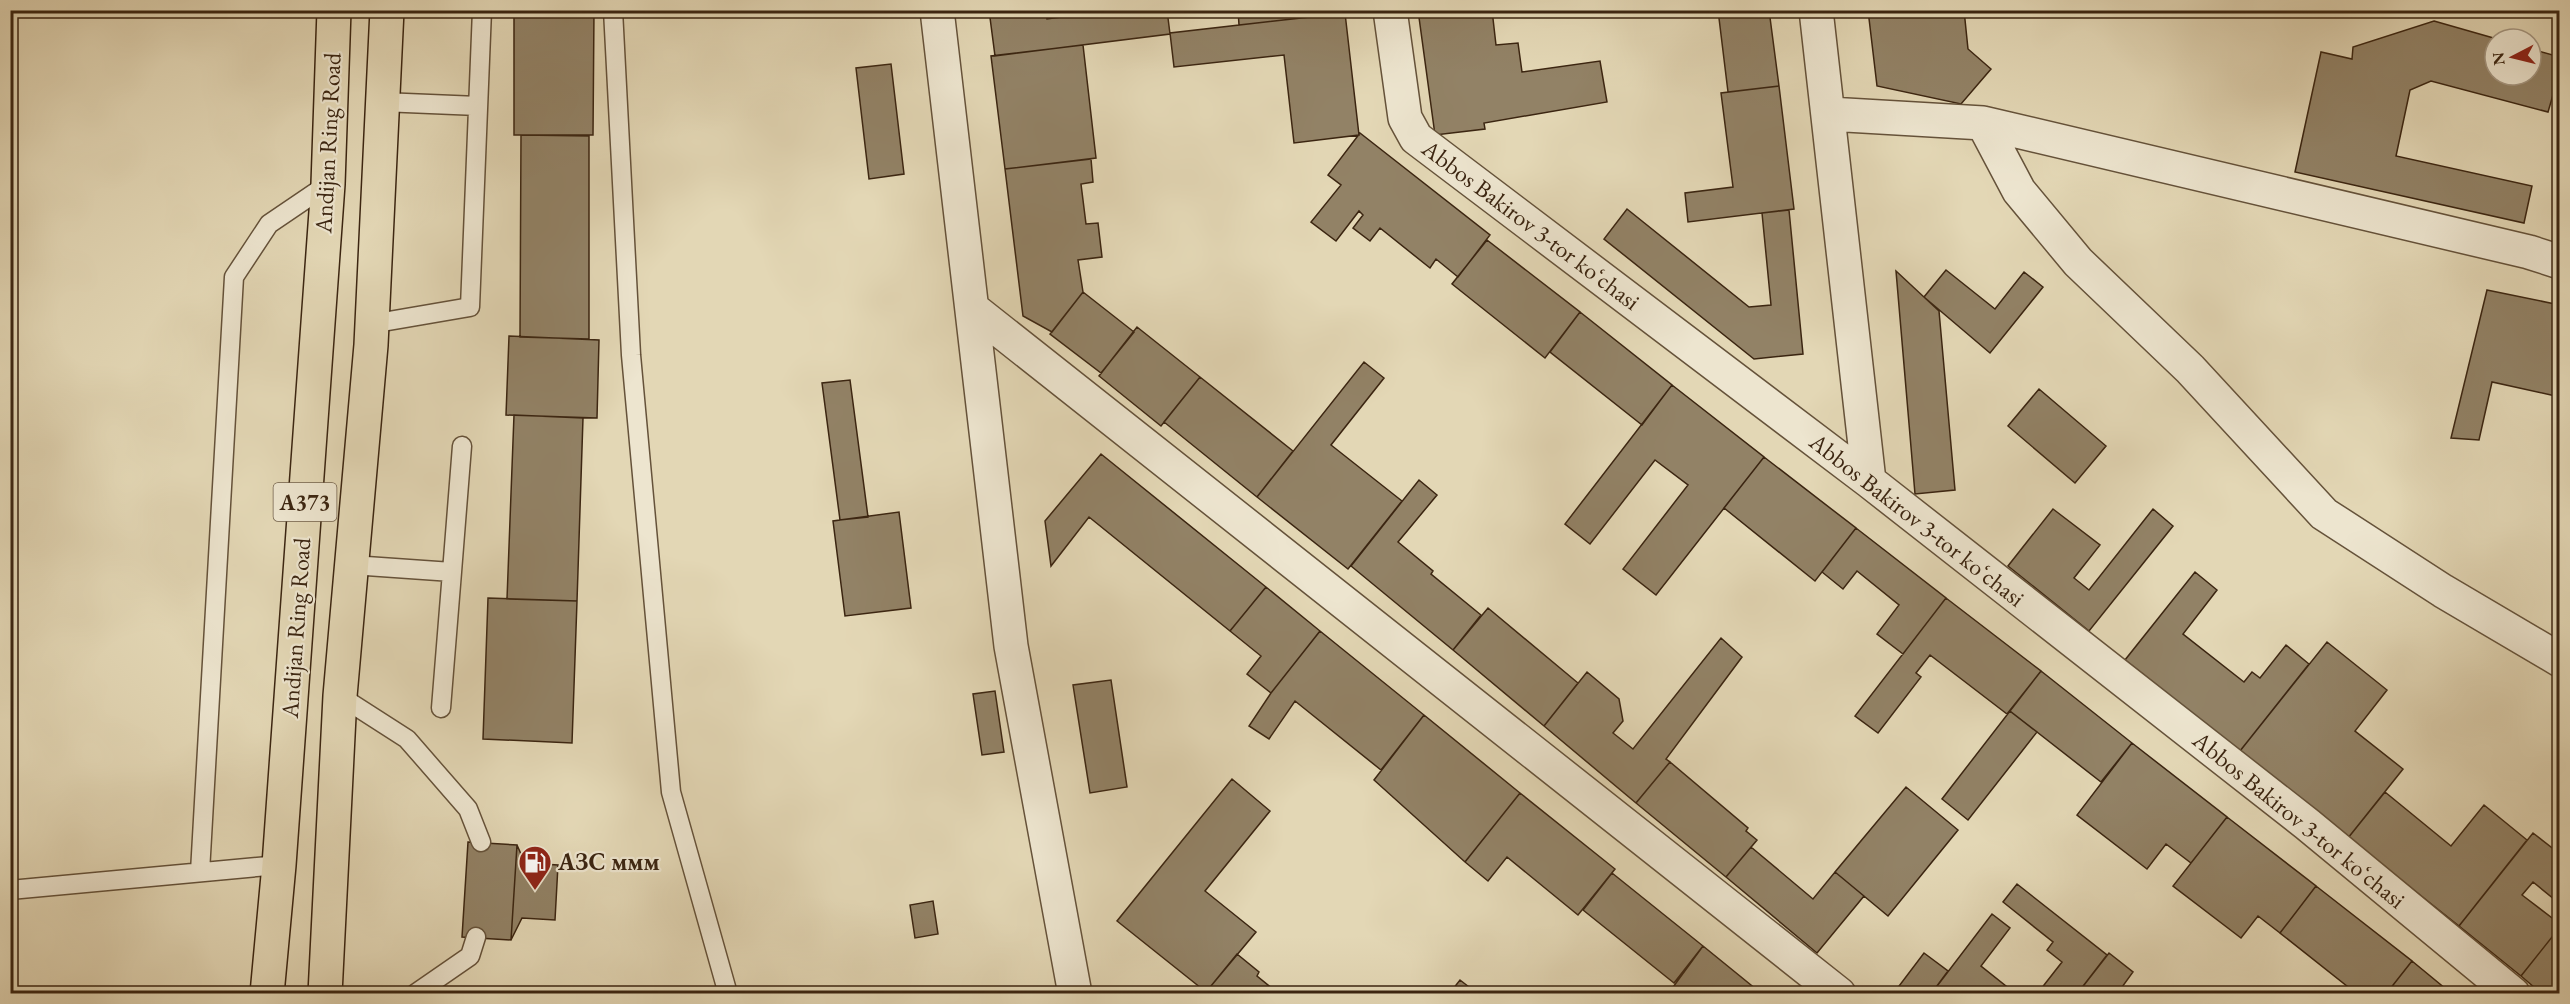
<svg xmlns="http://www.w3.org/2000/svg" width="2570" height="1004" font-family="'EB Garamond',serif">
<style>
.building{fill:#928266;stroke:#3b2511;stroke-width:1.5}
.lines{fill:none;stroke-linecap:round;stroke-linejoin:round}
.service-casing{stroke:#65523a;stroke-width:21}
.minor-casing{stroke:#65523a;stroke-width:36}
.trunk-casing{stroke:#3b2511;stroke-width:36}
.service{stroke:#ede5cf;stroke-width:18}
.minor{stroke:#ede5cf;stroke-width:33}
.trunk{stroke:#e3d7b5;stroke-width:33}
.labels{text-anchor:middle;stroke-width:4.5;stroke-linejoin:round;paint-order:stroke}
.shield{fill:#ede5cf;stroke:#705f4a;stroke-width:1.5}
.shield-label{font-size:22px;font-weight:bold;fill:#3b2511}
.street-label{font-size:24px;fill:#3b2511;stroke:#ede5cf}
.poi-label{font-size:24px;font-weight:bold;fill:#3b2511;stroke:#ede5cf;text-anchor:start}
</style>
<rect width="100%" height="100%" fill="#e3d7b5"/>
<filter id="stains"><feTurbulence type="fractalNoise" baseFrequency=".00333" numOctaves="4"/><feColorMatrix values="0 0 0 0 .2 0 0 0 0 .09 0 0 0 0 .02 0 0 0 .5 -.17"/></filter>
<radialGradient id="worn" r=".72"><stop offset=".6" stop-color="#630" stop-opacity="0"/><stop offset="1" stop-color="#630" stop-opacity=".3"/></radialGradient>
<!-- building -->
<path class="building" d="M514 10H594L593 135H514Z
M989 10H1046L1047 19 1114 10H1167L1170 34 995 56Z
M1238 10H1344L1345 13 1239 25Z
M1418 10H1492L1496 45 1518 43 1522 72 1600 61 1607 102 1484 123 1485 129 1435 135Z
M1718 10H1769L1779 86 1728 92Z
M1868 10H1964L1968 49 1991 69 1961 104 1877 86Z
M1345 13 1359 135 1294 143 1284 55 1174 67 1170 33Z
M2434 21 2497 39H2495V75H2531V49L2560 57V71L2548 112 2431 81 2410 90 2396 156 2532 186 2524 223 2295 172 2321 52 2352 59 2353 47Z
M1083 45 1096 158 1005 169 991 56Z
M891 64 904 174 869 179 856 68Z
M1779 86 1794 209 1688 222 1685 193 1733 187 1721 93Z
M1360 133 1490 235 1458 277 1436 259 1430 268 1380 228 1370 241 1353 228 1363 215 1359 211 1336 241 1311 222 1341 185 1328 175Z
M521 135 589 136V339L520 337Z
M1091 159 1093 182 1081 184 1086 224 1098 223 1102 257 1078 260 1083 292 1052 332 1023 316 1005 169Z
M1627 209 1749 307 1771 305 1762 213 1789 210 1803 354 1754 359 1604 239Z
M1487 240 1580 312 1545 358 1452 284Z
M1946 270 1995 309 2024 272 2043 287 1990 353 1924 297Z
M1896 271 1939 311 1955 490 1915 494Z
M2487 290 2560 305V397L2492 382 2479 440 2451 438Z
M1083 292 1134 332 1101 373 1050 334Z
M1580 312 1672 385 1642 425 1550 352Z
M1137 327 1200 377 1161 426 1099 376Z
M509 336 599 340 597 418 506 415Z
M1364 362 1384 378 1331 445 1402 501 1348 569 1257 497Z
M1200 377 1293 451 1257 497 1164 422Z
M850 380 868 517 840 520 822 383Z
M1672 385 1764 457 1656 595 1623 569 1688 485 1655 460 1590 544 1565 524Z
M2039 389 2106 446 2075 483 2008 426Z
M514 415 583 418 577 601 507 599Z
M1101 454 1266 587 1230 631 1089 517 1051 566 1045 521Z
M1764 457 1856 528 1815 581 1724 508Z
M1419 480 1437 495 1398 542 1433 571 1431 574 1481 615 1453 650 1351 566Z
M2053 509 2100 545 2074 578 2089 590 2153 509 2173 526 2089 631 2008 566Z
M899 512 911 608 845 616 833 521Z
M1856 528 1946 598 1903 654 1877 634 1899 605 1857 571 1843 589 1822 572Z
M2195 572 2217 590 2183 634 2244 682 2252 672 2260 678 2286 645 2309 664 2240 751 2125 660Z
M1266 587 1320 631 1271 693 1247 674 1261 656 1230 631Z
M488 598 577 601 572 743 483 739Z
M1946 598 2041 671 2007 714 1930 655 1916 673 1921 677 1878 733 1855 716Z
M1488 608 1578 683 1544 726 1453 650Z
M1320 631 1424 715 1381 770 1295 701 1269 739 1249 726 1271 693Z
M1721 638 1742 657 1666 759 1670 762 1636 803 1544 726 1587 672 1619 699 1623 721 1613 733 1633 749Z
M2327 642 2387 690 2355 731 2403 769 2348 838 2240 751Z
M2041 671 2132 743 2101 782 2010 711Z
M1111 680 1127 787 1090 793 1073 685Z
M995 691 1004 752 982 755 973 694Z
M2010 711 2037 732 1968 820 1942 799Z
M1424 715 1520 793 1465 862 1374 780Z
M2132 743 2227 817 2191 863 2166 844 2147 869 2077 815Z
M1670 762 1748 828 1746 831 1757 840 1726 877 1636 803Z
M1232 779 1270 811 1205 891 1256 932 1206 992 1117 921Z
M1906 787 1958 830 1888 916 1835 872Z
M2385 792 2451 846 2484 805 2527 840 2459 926 2348 838Z
M1520 793 1615 869 1578 915 1507 857 1488 881 1465 862Z
M2227 817 2316 886 2280 933 2258 916 2241 938 2173 886Z
M2533 833 2560 854V904L2533 882 2522 895 2560 924V927L2521 976 2459 926Z
M468 842 517 845 511 940 462 937Z
M517 845 525 863 558 865 555 920 522 918 511 940Z
M1751 847 1813 899 1835 872 1864 896 1817 953 1726 877Z
M1612 873 1703 946 1674 983 1583 910Z
M2017 884 2107 955 2077 994H2037L2062 962 2047 950 2053 942 2003 902Z
M2316 886 2412 961 2386 994H2357L2280 933Z
M933 901 938 934 915 938 910 905Z
M1992 914 2010 928 1981 966 2016 994H1931Z
M2560 927V994H2542L2521 976Z
M1703 946 1762 994H1706L1704 991 1702 994H1668Z
M1924 953 1948 971 1931 994H1893Z
M2109 953 2133 972 2117 994H2077Z
M1237 954 1259 972 1257 976 1279 994 1206 992Z
M2412 961 2452 994H2386Z
M1460 980 1478 994H1449Z"/>
<g class="lines">
<defs>
<path id="service" d="M613 10 631 355 671 792 728 994
M382 102 478 106
M371 324 470 307 482 10
M352 565 452 572 462 446
M340 696 407 739 468 809 481 842
M441 708 452 572
M200 872 234 277 269 224 328 184
M10 890 279 865
M415 994 470 956 476 937"/>
<path id="minor" d="M937 10 1011 646 1075 994
M1390 10 1405 118 1416 138 1869 481 2307 824 2513 994
M1816 10 1869 481
M1829 114 1983 123 2529 252 2560 262
M1983 123 2019 191 2078 262 2190 369 2324 514 2443 591 2560 660
M973 309 1839 994"/>
<path id="trunk" d="M267 994 279 865 328 184 334 10
M325 994 340 696 371 345 387 10"/>
</defs>
<!-- service casing -->
<use href="#service" class="service-casing"/>
<!-- minor casing -->
<use href="#minor" class="minor-casing"/>
<!-- trunk casing -->
<use href="#trunk" class="trunk-casing"/>
<!-- service -->
<use href="#service" class="service"/>
<!-- minor -->
<use href="#minor" class="minor"/>
<!-- trunk -->
<use href="#trunk" class="trunk"/>
</g>
<!-- icons -->
<defs>
<symbol id="fuel-pin" viewBox="-11 -11 22 30"><path d="M0 17L-7.5 6A9.5 9.5 0 1 1 7.5 6Z" fill="#8f2418" stroke="#ede5cf"/><path d="M-5.5-6h7V0h2V4h1.3V-2.5L3-4.5l.8-.8L6-3V5H2.5V1h-1V6h-7ZM-4.2-4.7v3.2H.2V-4.7Z" fill="#fff"/></symbol>
</defs>
<g fill-rule="evenodd">
<use href="#fuel-pin" x="516" y="843" width="38" height="52"/>
</g>
<g class="labels">
<!-- shield labels -->
<rect class="shield" x="273.5" y="483" width="63" height="38" rx="4.5"/>
<g class="shield-label">
<text x="305" y="510">A373</text>
</g>
<!-- street labels -->
<g class="street-label">
<text transform="translate(328 143) rotate(-87)" y="8">Andijan Ring Road</text>
<text transform="translate(1531 225) rotate(37)" y="8">Abbos Bakirov 3-tor koʻchasi</text>
<text transform="translate(1917 520) rotate(38)" y="8">Abbos Bakirov 3-tor koʻchasi</text>
<text transform="translate(296 628) rotate(-86)" y="8">Andijan Ring Road</text>
<text transform="translate(2299 820) rotate(39)" y="8">Abbos Bakirov 3-tor koʻchasi</text>
</g>
<!-- poi labels -->
<g class="poi-label">
<text x="558" y="870">АЗС ммм</text>
</g>
</g>
<!-- margin -->
<rect width="2570" height="1004" fill="none" stroke="#e3d7b5" stroke-width="36"/>
<rect x="12" y="12" width="2546" height="980" fill="none" stroke="#3b2511" stroke-width="3"/>
<rect x="18" y="18" width="2534" height="968" fill="none" stroke="#3b2511" stroke-width="1.5"/>
<!-- north arrow -->
<g transform="translate(2513 57) rotate(263)"><circle r="28" fill="#ede5cf" stroke="#a69883" stroke-width="1.5"/>
<path d="M0-4.5L10 22L0 15L-10 22Z" fill="#8f2418"/>
<text y="-9" font-size="16" font-weight="bold" text-anchor="middle" fill="#3b2511">N</text>
</g>
<rect width="100%" height="100%" filter="url(#stains)"/>
<rect width="100%" height="100%" fill="url(#worn)"/>
</svg>
